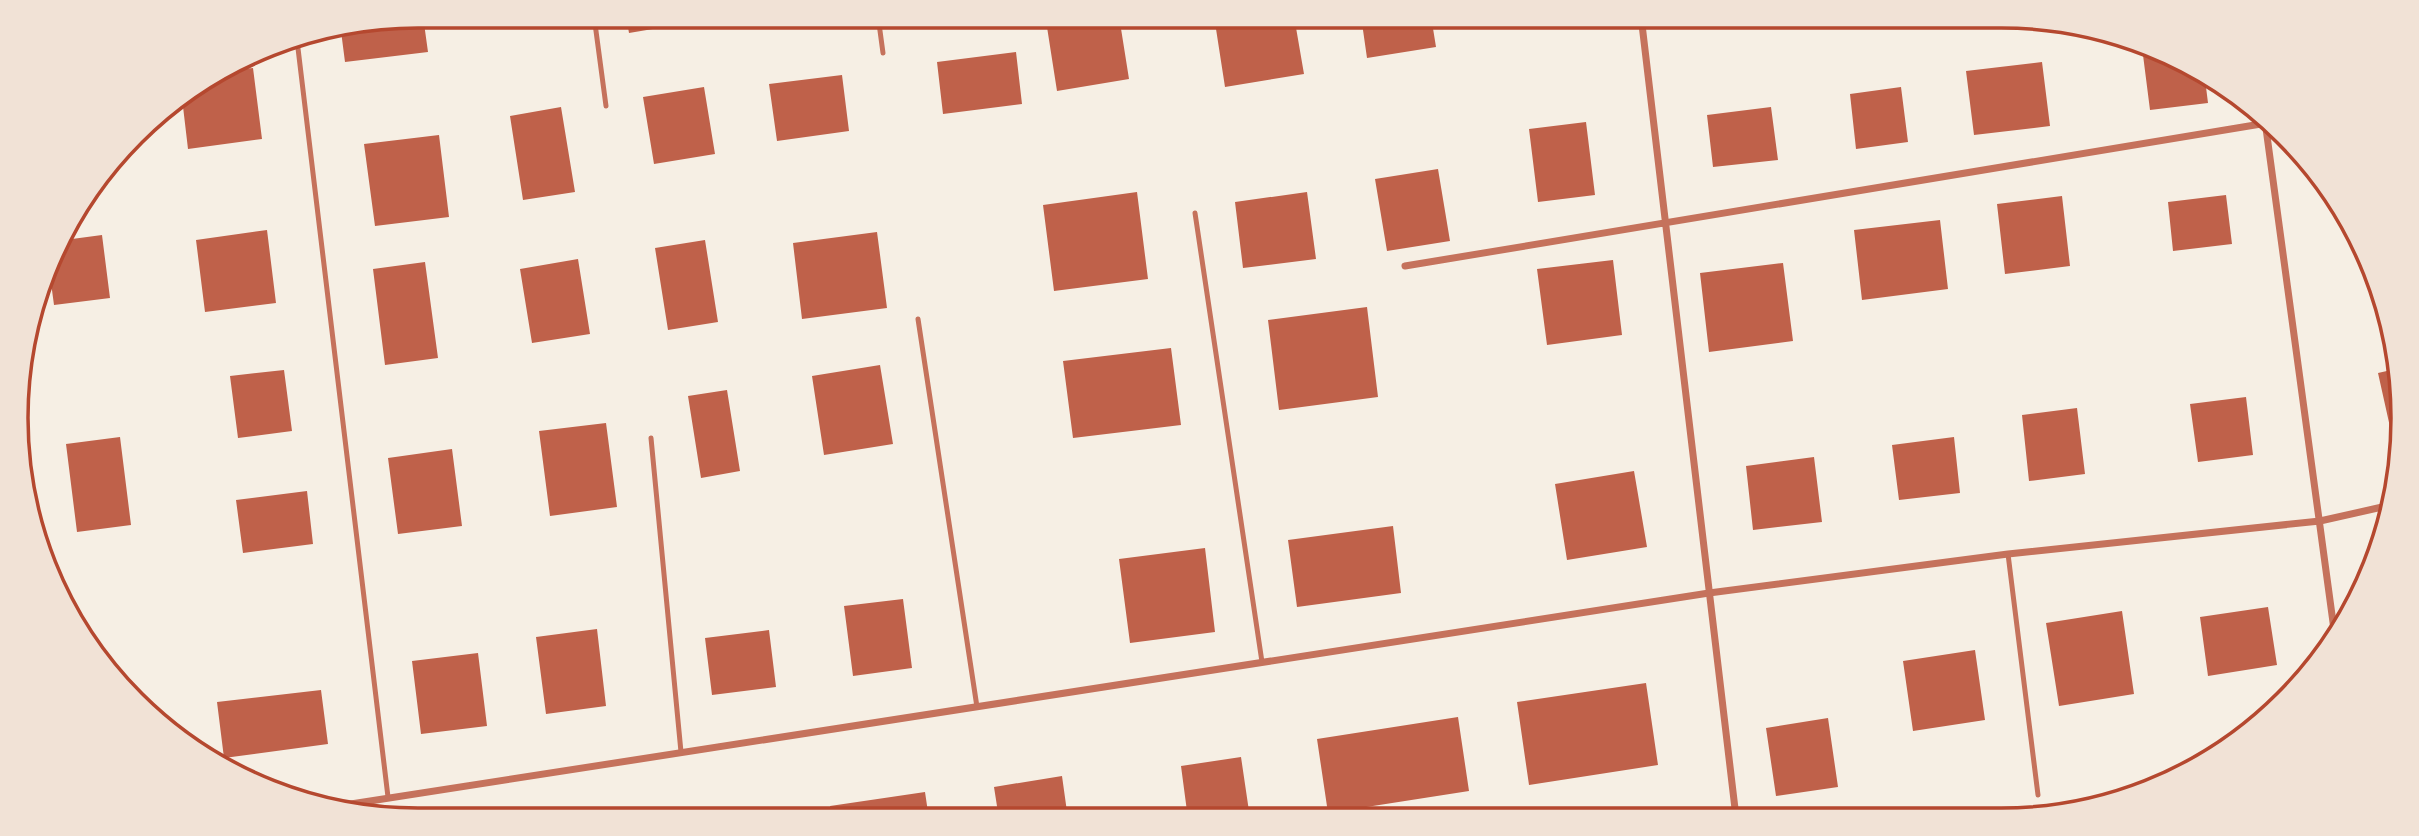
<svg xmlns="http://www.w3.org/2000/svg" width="2419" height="836" font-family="'IBM Plex Serif',serif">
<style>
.building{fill:#bf614a}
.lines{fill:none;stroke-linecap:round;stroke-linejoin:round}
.service{stroke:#c5725c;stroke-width:5}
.minor{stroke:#c5725c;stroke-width:7}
.rim{fill:none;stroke:#b5482f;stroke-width:3.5}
</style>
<rect width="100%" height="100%" fill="#f6efe4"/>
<!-- building -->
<path class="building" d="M418 16H423L428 52 345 62 341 31Z
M626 16H724V17L629 33Z
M1119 16 1129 79 1057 91 1047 27Z
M1214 16H1294L1304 74 1225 87Z
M1361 16H1431L1436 47 1367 58Z
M1526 16H1569V21L1528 26Z
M1016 52 1022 104 943 114 937 62Z
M2155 54 2205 79 2208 103 2150 110 2143 55Z
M2042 62 2050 126 1974 135 1966 71Z
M253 68 262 139 188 149 182 98 224 71Z
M842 75 849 131 777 141 769 84Z
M704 87 715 154 654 164 643 97Z
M1901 87 1908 142 1856 149 1850 94Z
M561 107 575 192 523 200 510 116Z
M1771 107 1778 160 1713 167 1707 115Z
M1586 122 1595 195 1538 202 1529 129Z
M439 135 449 217 375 226 364 144Z
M1438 169 1450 241 1387 251 1375 179Z
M1137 192 1148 279 1054 291 1043 205Z
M1307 192 1316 259 1243 268 1235 202Z
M2226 195 2232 244 2173 251 2168 202Z
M2062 196 2070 266 2005 274 1997 204Z
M1940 220 1948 289 1862 300 1854 230Z
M267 230 276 303 205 312 196 240Z
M877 232 887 308 802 319 793 243Z
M102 235 110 298 54 305 49 268 57 241Z
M705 240 718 322 668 330 655 248Z
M578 259 590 334 532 343 520 269Z
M1613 260 1622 335 1547 345 1537 269Z
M425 262 438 358 385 365 373 269Z
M1783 263 1793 341 1709 352 1700 273Z
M1367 307 1378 397 1279 410 1268 320Z
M1171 348 1181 425 1073 438 1063 361Z
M880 365 893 444 824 455 812 376Z
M2400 368 2395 435 2392 436 2378 373Z
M284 370 292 431 238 438 230 376Z
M727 390 740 471 701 478 688 396Z
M2246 397 2253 455 2198 462 2190 404Z
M2077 408 2085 474 2029 481 2022 415Z
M606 423 617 507 550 516 539 431Z
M120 437 131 525 77 532 66 444Z
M1954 437 1960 493 1899 500 1892 445Z
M452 449 462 526 398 534 388 458Z
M1814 457 1822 522 1753 530 1746 466Z
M1634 471 1647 547 1567 560 1555 484Z
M307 491 313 544 243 553 236 500Z
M1393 526 1401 593 1297 607 1288 540Z
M1205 548 1215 632 1130 643 1119 559Z
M903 599 912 668 853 676 844 606Z
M2268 607 2277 665 2208 676 2200 617Z
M2122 611 2134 694 2059 706 2046 623Z
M597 629 606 706 546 714 536 637Z
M769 630 776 687 712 695 705 638Z
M1975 650 1985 720 1913 731 1903 661Z
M478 653 487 726 421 734 412 661Z
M1646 683 1658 765 1529 785 1517 702Z
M321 690 328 744 224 758 217 702Z
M1458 717 1469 791 1328 813 1317 739Z
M1828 718 1838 787 1776 796 1766 728Z
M1241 757 1250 818 1188 819 1181 766Z
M1062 776 1068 819H999L994 787Z
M925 792 929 819H832L830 806Z"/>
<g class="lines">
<!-- service -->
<path class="service" d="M594 16 606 106
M878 16 883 53
M297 40 388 797
M1195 213 1262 662
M918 319 977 707
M651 438 681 752
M2008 554 2038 795"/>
<!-- minor -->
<path class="minor" d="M1641 16 1736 817
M2265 121 2335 637
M1405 266 2267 123
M325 808 1709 593 2008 554 2320 521 2391 505"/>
</g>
<!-- crop -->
<path d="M0 0H2419V836H0ZM418 28H2001A390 390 0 0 1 2391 418V418A390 390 0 0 1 2001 808H418A390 390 0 0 1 28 418V418A390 390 0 0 1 418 28Z" fill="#f1e2d6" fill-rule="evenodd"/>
<path class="rim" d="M418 28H2001A390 390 0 0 1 2391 418V418A390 390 0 0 1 2001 808H418A390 390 0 0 1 28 418V418A390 390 0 0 1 418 28Z"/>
</svg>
